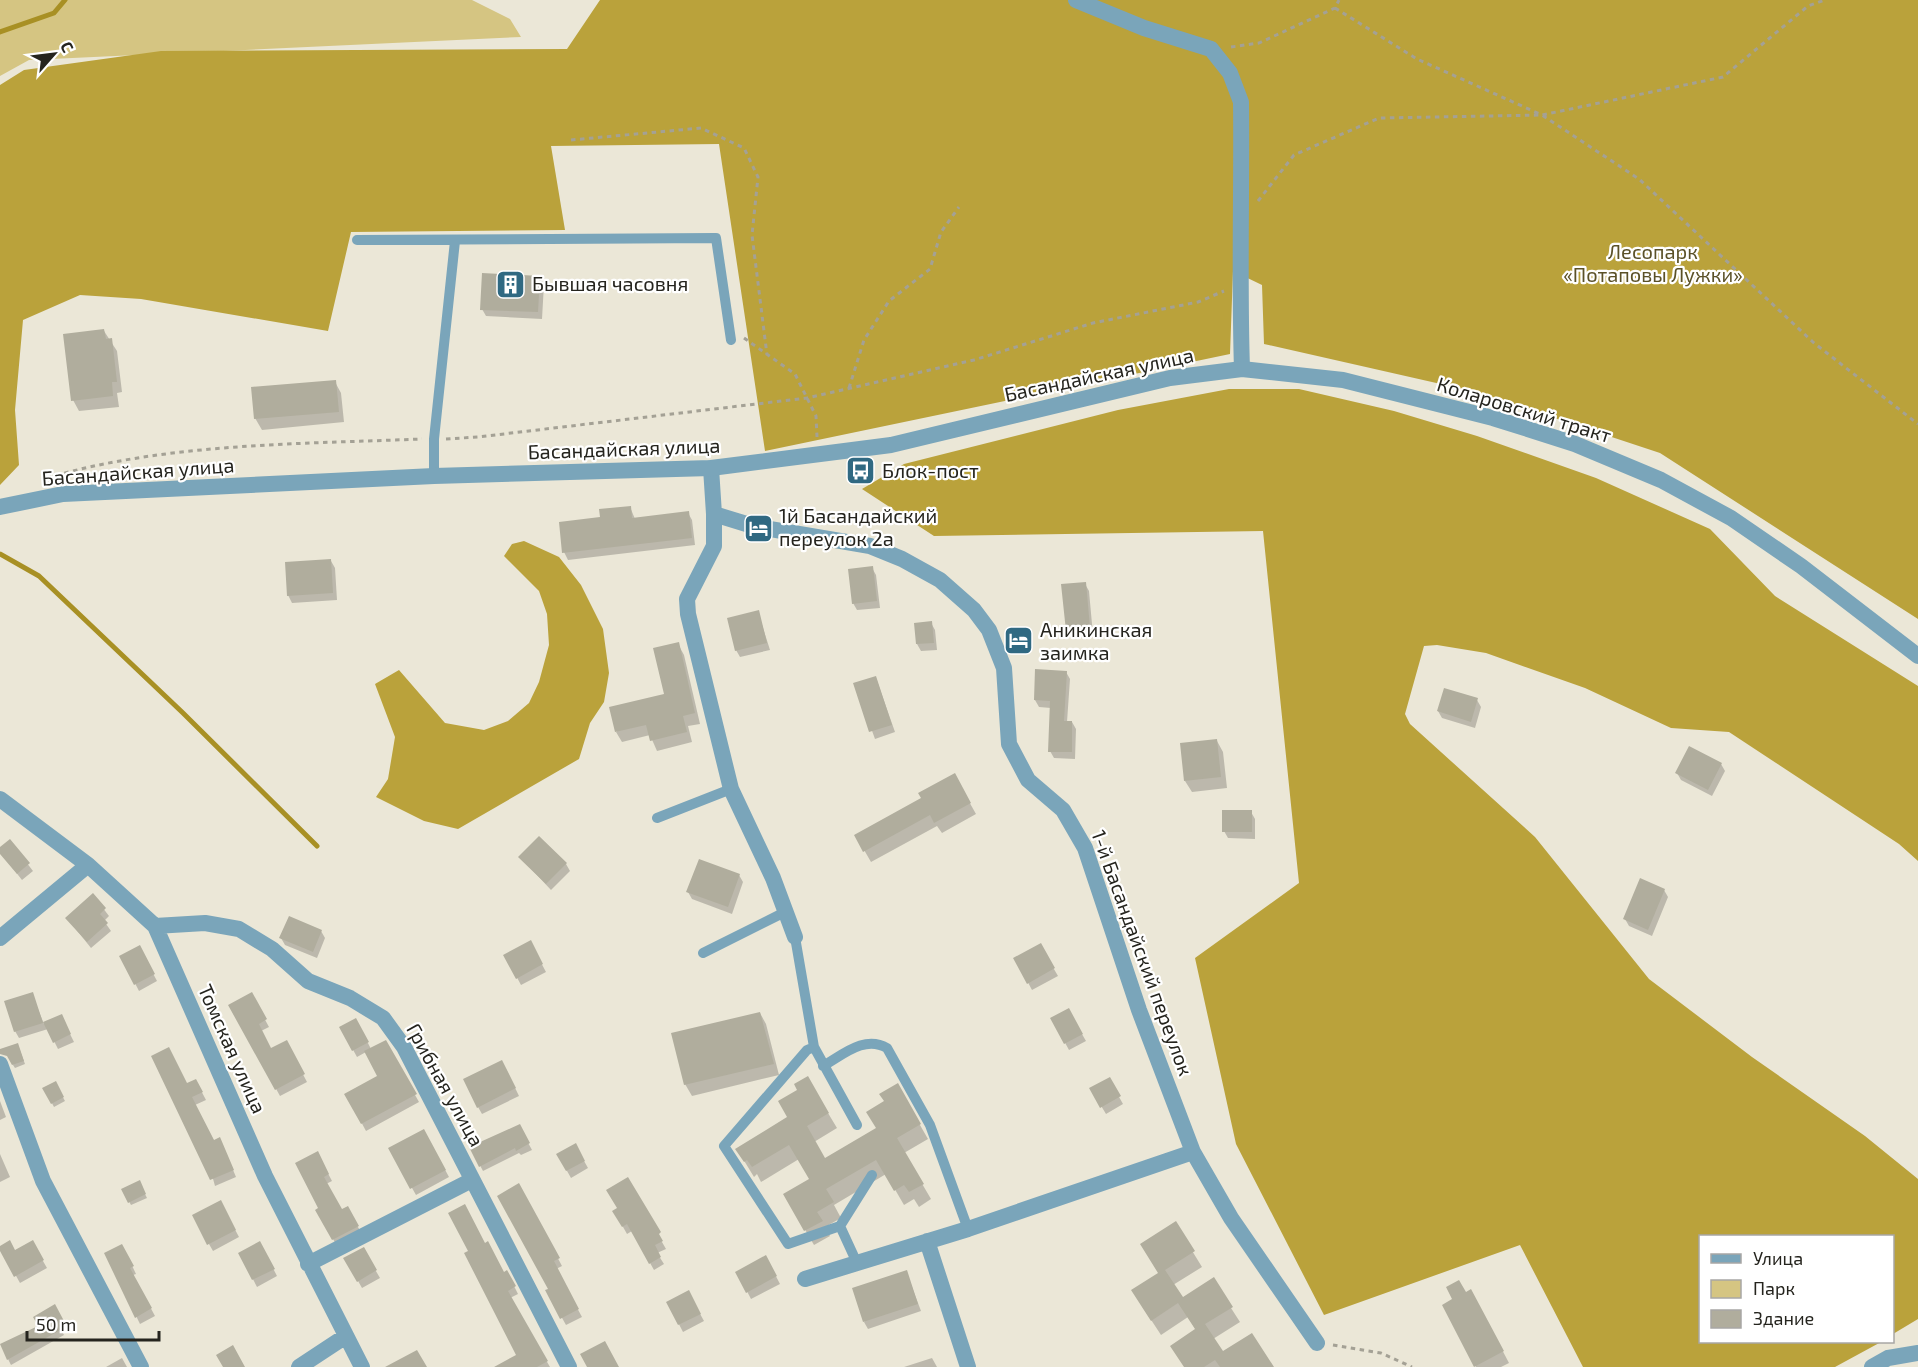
<svg xmlns="http://www.w3.org/2000/svg" width="1918" height="1367" font-family="'Exo 2',sans-serif">
<style>
.green{fill:#d5c582}
.forest{fill:#baa23b}
.shadow{fill:#0003}
.lines{fill:none;stroke-linecap:round;stroke-linejoin:round}
.stream{stroke:#a89024;stroke-width:5}
.building{fill:#b0ad9d}
.path{stroke:#a4a195;stroke-width:3;stroke-dasharray:4.5 4.5;stroke-linecap:butt}
.service{stroke:#7aa5ba;stroke-width:10}
.minor{stroke:#7aa5ba;stroke-width:16}
.tertiary{stroke:#7aa5ba;stroke-width:16}
.labels{text-anchor:middle;stroke-width:4.5;stroke-linejoin:round;paint-order:stroke}
.park-label{font-size:20px;fill:#5b5127;stroke:#fff}
.poi-label{font-size:20px;fill:#25241e;stroke:#fff;text-anchor:start}
.street-label{font-size:20px;fill:#25241e;stroke:#fff}
</style>
<rect width="100%" height="100%" fill="#ebe7d7"/>
<!-- green -->
<path class="green" d="M0 0H472L510 19 521 37 29 60 0 76Z"/>
<!-- forest -->
<path class="forest" d="M600 0H1918V619L1660 453 1476 392 1264 344 1262 285 1233 271 1230 354 765 451 719 144 551 146 565 230 351 232 328 331 141 299 80 295 23 320 15 410 19 465 0 485V85L24 70 161 51 567 49Z
M1229 389H1299L1394 411 1477 436 1596 478 1710 529 1775 596 1918 686V861L1899 844 1729 732 1671 728 1585 688 1486 653 1437 645 1424 646 1405 714 1410 724 1535 837 1649 979 1752 1057 1865 1136 1918 1179V1319L1893 1334 1892 1236H1700V1342H1881L1835 1367H1583L1520 1245 1324 1315 1236 1144 1195 958 1299 883 1263 531 934 536 862 489 904 464 1118 410Z
M524 541 559 557 581 585 603 629 609 673 604 702 590 723 579 759 458 829 424 821 376 797 388 779 395 737 375 684 399 670 445 723 484 730 508 721 529 703 539 682 549 645 547 614 539 591 504 556 512 544Z"/>
<!-- shadow -->
<path class="shadow" d="M539 277 544 284 542 319 486 316 482 309Z
M104 331 117 351 122 392 117 393 119 407 79 411 73 400Z
M335 382 341 393 344 422 262 430 255 418Z
M630 507 635 519 688 513 692 520 695 545 568 560 564 552 601 519Z
M331 561 335 568 337 600 292 603 288 595Z
M872 568 876 575 880 608 857 610 853 603Z
M1085 584 1089 591 1093 635 1071 637 1067 630Z
M758 612 770 650 740 657 736 650Z
M931 623 935 630 937 650 921 651 917 644Z
M678 644 684 655 700 724 688 726 692 742 657 751 650 735 622 742 616 732 666 695Z
M1066 672 1070 679 1067 722H1072L1076 729 1075 759 1054 758 1050 751 1051 708 1039 707 1035 700Z
M876 678 895 732 875 739 855 684Z
M1477 700 1481 707 1475 728 1442 718 1438 711Z
M1217 741 1223 752 1227 788 1192 792 1185 781Z
M1721 764 1725 771 1712 796 1681 780 1677 773Z
M954 775 976 814 942 833 937 826 871 862 856 836 923 799Z
M1251 812 1255 819V839L1228 838 1224 831Z
M10 841 33 871 22 880 0 852V849Z
M520 857 566 864 570 871 551 890Z
M739 875 743 882 732 914 692 899 688 892Z
M1664 890 1668 897 1652 936 1629 926 1625 919Z
M93 895 109 916 104 921 111 931 91 948 67 918Z
M321 931 325 938 317 958 285 945 281 938Z
M530 942 546 972 521 985 505 955Z
M1040 945 1058 976 1032 990 1015 958Z
M139 947 157 981 139 991 121 956Z
M32 994 44 1024 61 1016 74 1042 58 1049 48 1029 19 1038 15 1031Z
M251 994 269 1027 261 1031 271 1050 286 1042 307 1082 280 1096 230 1005Z
M1068 1010 1086 1041 1069 1050 1052 1019Z
M760 1013 766 1024 779 1075 692 1096 685 1084Z
M356 1020 371 1049 385 1042 419 1102 366 1131 346 1094 379 1077 366 1052 357 1057 341 1028Z
M19 1048 25 1064 15 1068 13 1065Z
M506 1069 519 1096 482 1114 478 1107Z
M807 1078 837 1128 814 1142 825 1160 878 1129 886 1102 897 1085 928 1139 904 1153 931 1199 919 1207 914 1199 904 1205 886 1174 834 1205 841 1218 825 1227 830 1236 814 1245 785 1195 811 1180 799 1159 761 1182 757 1174 754 1177 737 1149 789 1118 799 1090Z
M1109 1079 1123 1104 1106 1114 1091 1089Z
M196 1081 206 1100 195 1105 214 1141 223 1146 236 1177 215 1186 187 1085Z
M55 1083 65 1101 54 1107 44 1088Z
M0 1101 6 1117 0 1120Z
M519 1126 532 1150 521 1155 519 1153 483 1171 471 1148Z
M424 1131 449 1177 416 1195 390 1149Z
M575 1145 588 1168 571 1178 558 1155Z
M0 1154 10 1177 0 1182Z
M321 1160 332 1181 326 1184 342 1211 347 1208 362 1234 337 1246 317 1211 320 1209Z
M139 1182 147 1198 131 1205 123 1190Z
M519 1185 562 1266 556 1269 582 1317 566 1325 547 1291 550 1289Z
M224 1209 239 1237 213 1251 209 1244Z
M619 1209 654 1228 666 1249 657 1253 664 1264 654 1270 632 1231 627 1234 618 1218Z
M1175 1223 1202 1267 1173 1285 1182 1299 1231 1308 1240 1322 1213 1339 1222 1353 1272 1367H1184L1196 1330 1188 1317 1161 1335 1142 1306 1159 1274Z
M32 1242 47 1268 20 1283 0 1247 15 1252Z
M260 1243 277 1276 257 1287 240 1254Z
M485 1244 504 1274 507 1272 518 1294 510 1298 550 1367H517L518 1356Z
M363 1249 380 1278 362 1288 345 1258Z
M126 1253 136 1274 133 1275 155 1316 140 1324 106 1254Z
M766 1257 780 1284 751 1299 737 1272Z
M906 1271 921 1311 868 1329 864 1322Z
M688 1292 704 1321 683 1332 668 1303Z
M1466 1294 1477 1302 1509 1363 1501 1367H1476L1444 1305Z
M55 1306 66 1327 61 1329 64 1335 11 1365 8 1359 40 1327Z
M122 1358 127 1367H106Z
M932 1358 937 1367H904Z"/>
<g class="lines">
<!-- stream -->
<path class="stream" d="M0 32 54 13 65 0
M0 554 39 576 183 713 317 846"/>
</g>
<!-- building -->
<path class="building" d="M482 273 540 276 538 312 480 310Z
M104 329 106 339 112 338 117 382H112L113 396 71 401 63 334Z
M336 380 339 412 254 419 251 387Z
M631 506 632 518 689 511 692 538 562 553 559 522 600 517 599 509Z
M331 559 333 593 287 596 285 562Z
M873 566 877 601 852 604 848 569Z
M1086 582 1090 628 1066 631 1061 584Z
M759 610 767 643 735 651 727 618Z
M932 621 934 643 916 644 914 623Z
M679 642 695 713 683 716 687 732 650 741 646 725 615 732 609 707 664 694 653 648Z
M1035 669 1067 671 1064 721H1072V752H1048L1050 701 1034 700Z
M876 676 892 725 869 732 853 683Z
M1444 688 1478 698 1471 722 1437 711Z
M1217 739 1221 777 1184 781 1180 743Z
M1689 746 1722 763 1708 790 1675 773Z
M955 773 971 803 934 823 930 815 863 852 854 835 921 798 918 793Z
M1222 810H1252V832H1222Z
M539 836 567 863 546 884 518 857Z
M10 839 30 863 17 874 0 854V847Z
M699 859 740 874 728 907 686 892Z
M1640 878 1665 889 1648 930 1623 919Z
M93 893 106 908 100 914 108 923 87 942 65 918Z
M289 916 322 930 313 952 279 938Z
M531 940 543 964 516 979 503 955Z
M1041 943 1055 968 1027 984 1013 958Z
M140 945 155 974 134 985 119 956Z
M33 992 43 1023 14 1032 4 1001Z
M252 992 267 1019 259 1024 271 1048 287 1040 305 1074 275 1090 228 1005Z
M1069 1008 1083 1034 1064 1044 1050 1018Z
M760 1012 774 1064 684 1085 671 1033Z
M62 1014 71 1034 53 1043 43 1022Z
M356 1018 369 1042 352 1051 339 1027Z
M386 1040 417 1094 361 1124 344 1094 377 1076 364 1051Z
M18 1043 24 1061 12 1065 7 1056 0 1054V1049Z
M169 1047 187 1083 196 1079 203 1092 192 1097 214 1140 220 1137 234 1170 210 1180 151 1056Z
M502 1060 516 1088 477 1108 463 1079Z
M808 1076 829 1113 807 1126 825 1158 876 1128 866 1112 884 1101 879 1094 898 1083 921 1124 897 1138 924 1184 909 1192 904 1185 894 1191 876 1160 826 1189 834 1202 817 1212 823 1221 804 1231 783 1194 809 1179 789 1145 752 1167 747 1160 744 1162 735 1149 787 1117 778 1101 797 1090 794 1084Z
M1110 1077 1121 1096 1100 1108 1089 1088Z
M56 1081 64 1097 51 1104 42 1088Z
M520 1124 530 1143 516 1151 515 1148 479 1167 469 1147Z
M424 1129 446 1170 410 1189 388 1148Z
M576 1143 585 1161 566 1171 556 1154Z
M318 1151 329 1174 324 1177 342 1209 348 1206 359 1226 332 1240 315 1210 318 1208 295 1163Z
M628 1177 661 1232 659 1234 663 1241 655 1245 661 1257 649 1264 627 1224 622 1227 612 1211 617 1208 606 1190Z
M140 1180 146 1194 128 1203 121 1189Z
M519 1183 560 1258 554 1261 579 1309 560 1319 545 1290 548 1289 497 1196Z
M221 1200 236 1230 207 1245 192 1215Z
M465 1204 485 1243 488 1241 504 1272 507 1270 516 1286 508 1291 548 1361 537 1367H494L516 1355 464 1253 468 1251 448 1213Z
M1176 1221 1195 1251 1165 1270 1183 1297 1214 1277 1233 1307 1205 1324 1223 1351 1252 1333 1274 1367H1220L1215 1360 1204 1367H1184L1170 1346 1195 1329 1178 1303 1151 1321 1131 1290 1158 1273 1140 1244Z
M10 1240 15 1250 33 1240 44 1260 14 1277 0 1251V1246Z
M260 1241 275 1269 252 1280 238 1253Z
M122 1244 134 1266 130 1268 152 1308 135 1318 104 1253Z
M364 1247 377 1270 357 1282 343 1258Z
M766 1255 777 1276 746 1293 735 1272Z
M907 1270 918 1304 863 1322 852 1288Z
M1459 1280 1466 1292 1471 1289 1504 1351 1474 1367 1442 1305 1452 1299 1446 1287Z
M689 1290 701 1314 678 1325 666 1302Z
M55 1304 64 1321 59 1323 62 1329 7 1360 0 1344 38 1326 33 1317Z
M605 1341 619 1367H587L580 1354Z
M233 1345 245 1367H223L216 1355Z
M417 1350 427 1367H385Z"/>
<g class="lines">
<!-- path -->
<path class="path" d="M1335 8 1417 59 1542 115 1723 77 1808 6 1825 0
M1231 47 1259 43 1335 8 1339 0
M571 140 701 128 744 148 758 177 752 235 767 355
M1258 201 1294 155 1379 118 1542 115 1639 179 1814 343 1918 424
M744 338 795 374 816 416 817 437
M849 388 864 340 889 301 930 269 941 232 959 207
M446 439 478 437 807 398 974 360 1093 323 1198 302 1224 291
M47 478C165 443 300 444 422 439
M1333 1345 1381 1353 1412 1367"/>
<!-- service -->
<path class="service" d="M357 240 716 238 731 340
M434 476V439L455 241
M657 818 731 789
M795 937 814 1047 857 1125
M703 953 787 911
M814 1047 807 1050 724 1146 788 1244 840 1226 872 1175
M823 1066C843 1055 864 1035 887 1048L930 1125 968 1229
M840 1226 857 1263"/>
<!-- minor -->
<path class="minor" d="M1076 0 1144 28 1211 49 1230 73 1241 102C1242 191 1239 280 1242 369
M711 468 714 514 753 526 870 546 902 559 940 580 974 610 989 630 1004 668 1009 744 1028 780 1063 810 1085 848 1139 1010 1193 1152 1231 1218 1317 1343
M714 514V546L687 599 688 614 731 789 773 878 795 937
M0 799 88 865 155 926 265 1176 362 1367
M155 926 205 923 239 929 272 949 308 981 350 998 383 1018 404 1047 569 1367
M0 938 88 865
M0 1064 43 1181 141 1367
M927 1241 968 1367
M308 1264 472 1180
M805 1279 968 1229 1193 1152
M299 1367 346 1336
M1872 1367 1888 1358 1918 1353"/>
<!-- tertiary -->
<path class="tertiary" d="M0 507 63 494 434 476 711 468 891 445 1170 378 1242 369 1343 380 1493 418 1575 444 1661 480 1731 518 1801 566 1918 656"/>
</g>
<!-- icons -->
<defs>
<symbol id="building-square" viewBox="-11 -11 22 22"><rect x="-9" y="-9" width="18" height="18" rx="4" fill="#306982" stroke="#fff"/><path d="M-4-6H4V6H1V3H-1V6H-4ZM-2.5-4.3h1.7v1.8h-1.7ZM.8-4.3h1.7v1.8H.8ZM-2.5-1h1.7V.8h-1.7ZM.8-1h1.7V.8H.8Z" fill="#fff"/></symbol>
<symbol id="bus-square" viewBox="-11 -11 22 22"><rect x="-9" y="-9" width="18" height="18" rx="4" fill="#306982" stroke="#fff"/><path d="M-5-6H5V4H4V6H2V4H-2V6H-4V4H-5ZM-3.5-4V0h7V-4ZM-3.5 1.2v1.5H-2V1.2ZM2 1.2v1.5H3.5V1.2Z" fill="#fff"/></symbol>
<symbol id="hotel-square" viewBox="-11 -11 22 22"><rect x="-9" y="-9" width="18" height="18" rx="4" fill="#306982" stroke="#fff"/><path d="M-6-4.5h1.5V1H6V5H4.5V3h-9V5H-6ZM-4 0a1.8 1.8 0 1 1 3.6 0ZM.5 0V-2.5h3Q6-2.5 6 0Z" fill="#fff"/></symbol>
</defs>
<g fill-rule="evenodd">
<use href="#building-square" x="494" y="268" width="33" height="33"/>
<use href="#bus-square" x="844" y="454" width="33" height="33"/>
<use href="#hotel-square" x="742" y="512" width="33" height="33"/>
<use href="#hotel-square" x="1002" y="624" width="33" height="33"/>
</g>
<g class="labels">
<!-- park labels -->
<g class="park-label">
<text x="1653" y="259">Лесопарк<tspan x="1653" dy="23">«Потаповы Лужки»</tspan></text>
</g>
<!-- poi labels -->
<g class="poi-label">
<text x="532" y="291">Бывшая часовня</text>
<text x="882" y="478">Блок-пост</text>
<text x="779" y="523">1й Басандайский<tspan x="779" dy="23">переулок 2а</tspan></text>
<text x="1040" y="637">Аникинская<tspan x="1040" dy="23">заимка</tspan></text>
</g>
<!-- street labels -->
<g class="street-label">
<text transform="translate(1099 375) rotate(-12)" y="7">Басандайская улица</text>
<text transform="translate(1524 410) rotate(17)" y="7">Коларовский тракт</text>
<text transform="translate(624 449) rotate(-2)" y="7">Басандайская улица</text>
<text transform="translate(138 472) rotate(-4)" y="7">Басандайская улица</text>
<text transform="translate(1142 953) rotate(70)" y="7">1-й Басандайский переулок</text>
<text transform="translate(232 1049) rotate(66)" y="7">Томская улица</text>
<text transform="translate(445 1085) rotate(61)" y="7">Грибная улица</text>
</g>
</g>
<!-- legend -->
<rect x="1699" y="1235" width="195" height="108" fill="#ffffff" stroke="#a8a7a5" stroke-width="1.5"/>
<rect x="1711" y="1254" width="30" height="9" fill="#7aa5ba" stroke="#a8a7a5" stroke-width="1.5"/>
<text x="1753" y="1265" font-size="18" fill="#25241e">Улица</text>
<rect x="1711" y="1280" width="30" height="18" fill="#d5c582" stroke="#a8a7a5" stroke-width="1.5"/>
<text x="1753" y="1295" font-size="18" fill="#25241e">Парк</text>
<rect x="1711" y="1310" width="30" height="18" fill="#b0ad9d" stroke="#a8a7a5" stroke-width="1.5"/>
<text x="1753" y="1325" font-size="18" fill="#25241e">Здание</text>
<!-- north arrow -->
<g transform="translate(54 54) rotate(62)" stroke="#ffffff" stroke-width="4.5" paint-order="stroke">
<path d="M0-4.5L10 22L0 15L-10 22Z" fill="#25241e"/>
<text y="-9" font-size="16" font-weight="bold" text-anchor="middle" fill="#25241e">С</text>
</g>
<!-- scale -->
<path d="M27 1331v9h132v-9" fill="none" stroke="#25241e" stroke-width="3"/>
<text x="36" y="1331" font-size="18" fill="#25241e" stroke="#ffffff" stroke-width="4.5" paint-order="stroke">50 m</text>
</svg>
